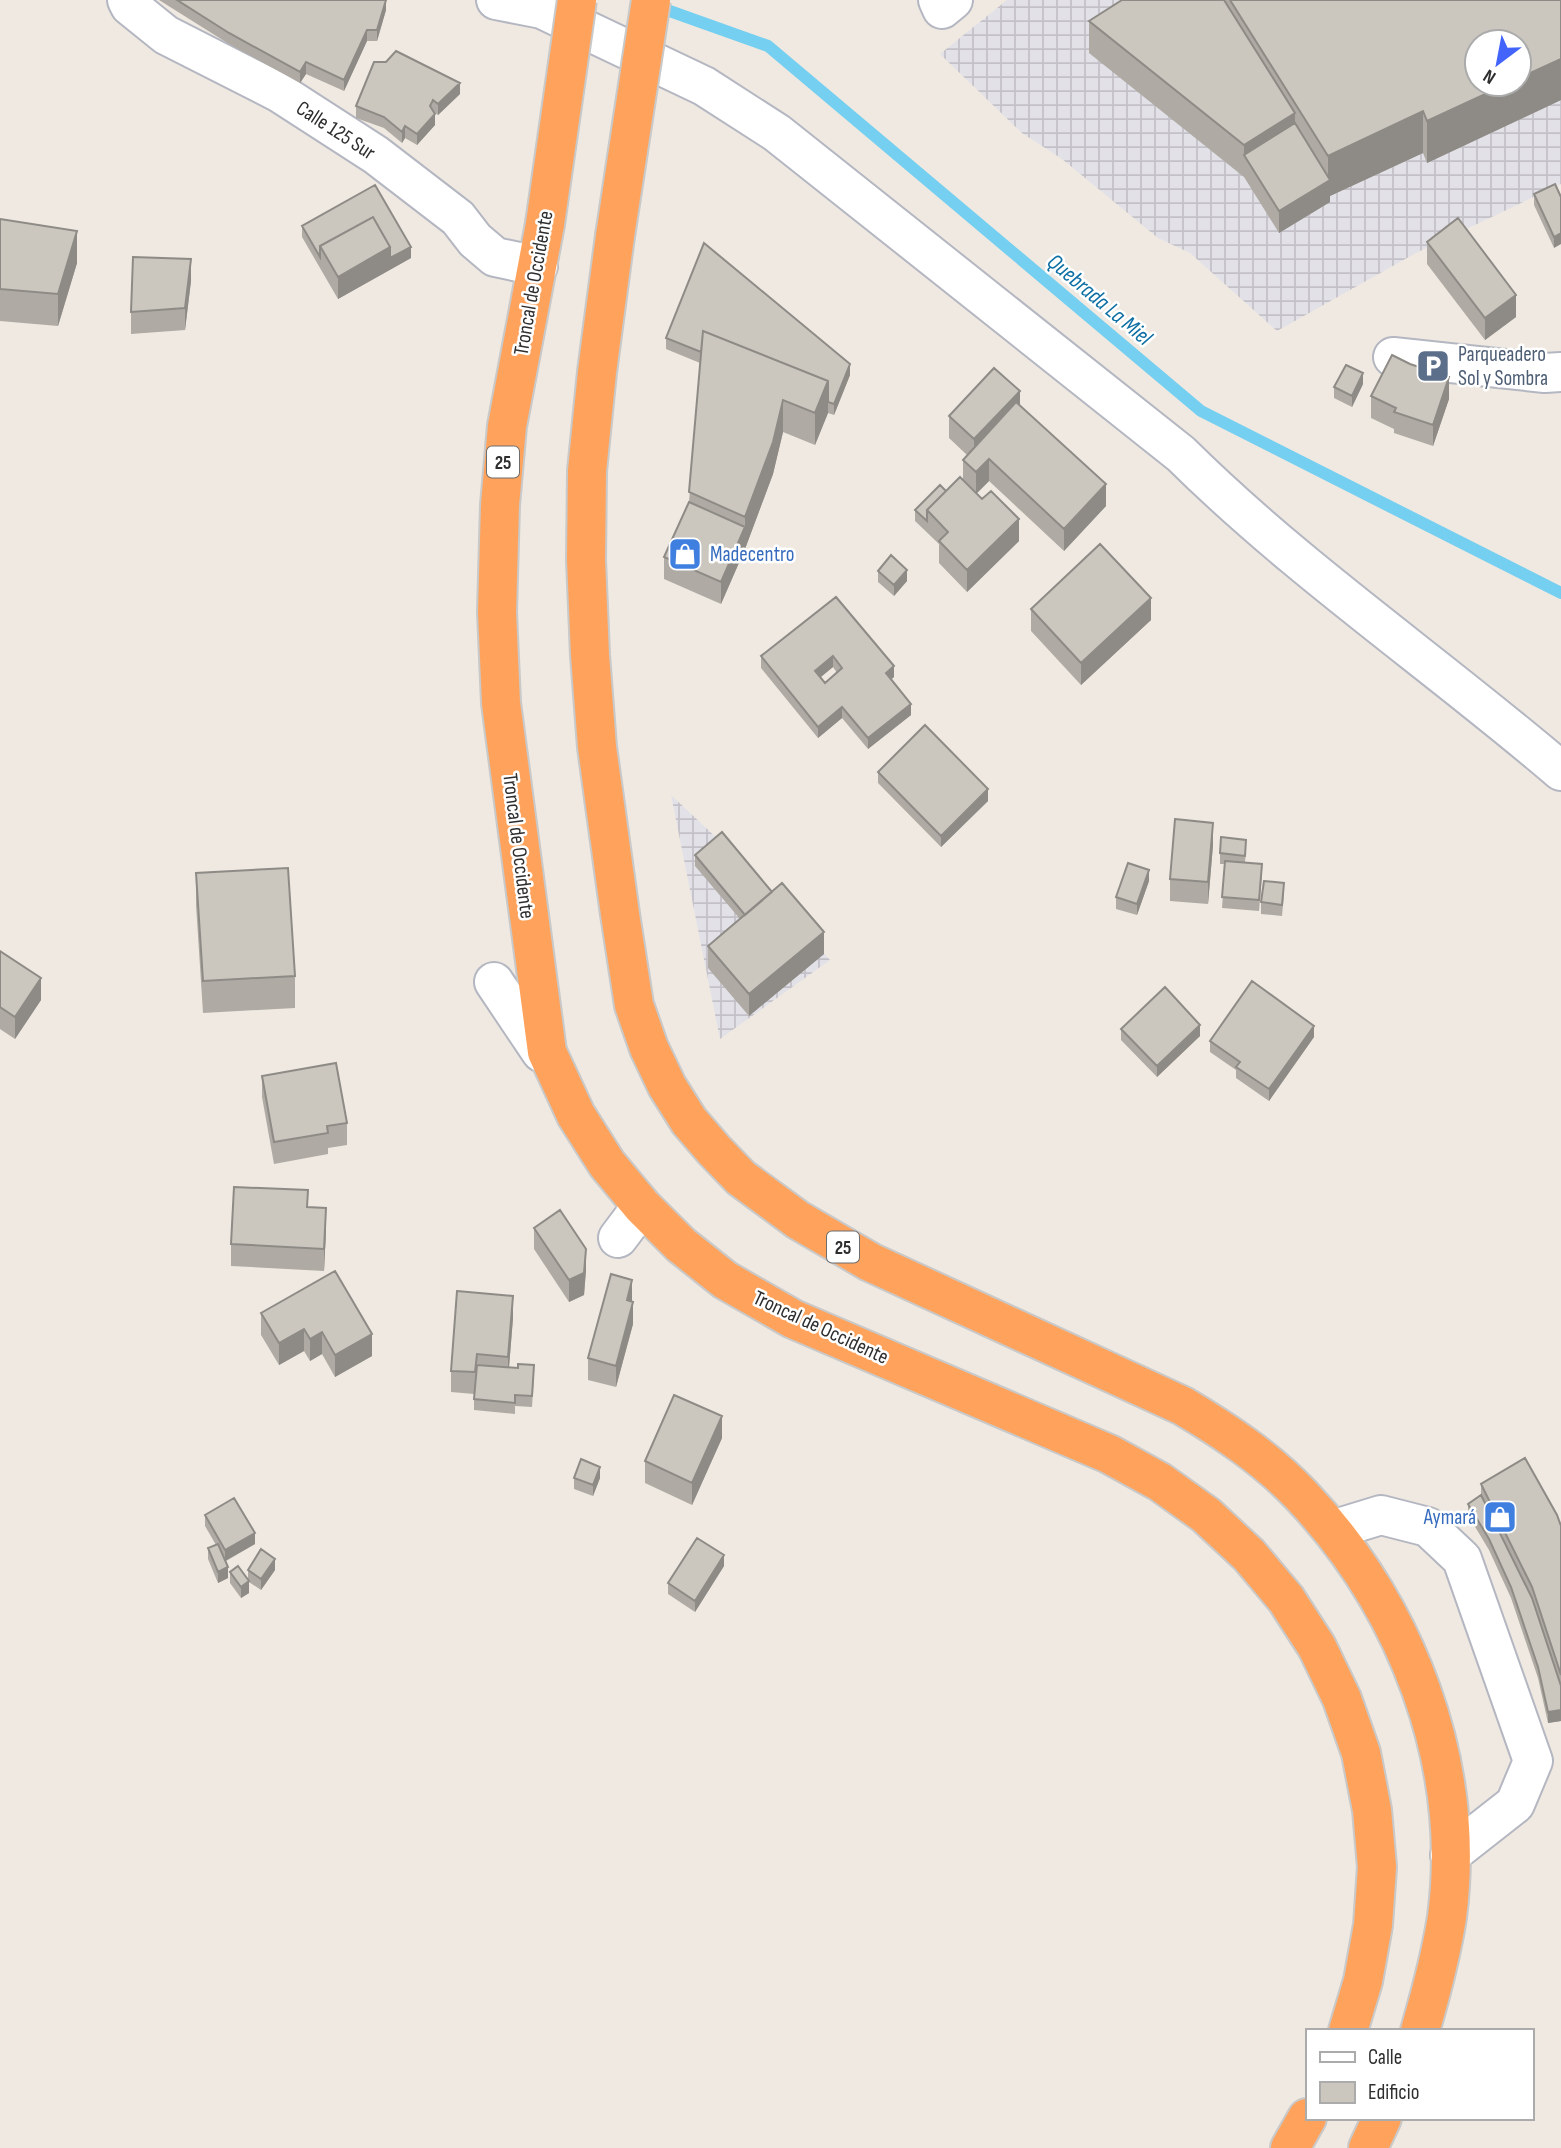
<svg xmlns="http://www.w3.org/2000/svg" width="1561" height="2148" font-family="'Sofia Sans Condensed',sans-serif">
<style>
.industrial{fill:url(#industrial-grid);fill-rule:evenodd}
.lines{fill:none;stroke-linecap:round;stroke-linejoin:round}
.stream{stroke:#75cff0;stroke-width:12}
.minor-casing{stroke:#b4b7c1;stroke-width:42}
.highway-casing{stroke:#c9c9c9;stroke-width:42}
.minor{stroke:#fff;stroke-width:38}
.highway{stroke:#ffa35c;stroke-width:38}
.highway-bridge-casing{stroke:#c9c9c9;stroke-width:42;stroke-linecap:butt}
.highway-bridge{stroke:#ffa35c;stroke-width:38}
.wall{fill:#afaba4;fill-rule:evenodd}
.shaded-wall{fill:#8e8b86}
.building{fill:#cbc7bf;stroke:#8e8b86;stroke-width:2;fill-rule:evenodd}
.labels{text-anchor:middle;stroke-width:5;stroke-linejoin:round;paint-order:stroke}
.shield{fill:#fff;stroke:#6d6d6d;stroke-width:2}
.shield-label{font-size:19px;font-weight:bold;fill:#2e2e2e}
.street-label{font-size:21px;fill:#2e2e2e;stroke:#fff}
.service-label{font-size:21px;fill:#4e5e75;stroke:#fff;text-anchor:start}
.shop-label{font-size:21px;fill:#366cbe;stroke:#fff;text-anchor:start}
.water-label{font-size:23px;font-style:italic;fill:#0d6fa3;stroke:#fff}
</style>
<defs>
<pattern id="industrial-grid" width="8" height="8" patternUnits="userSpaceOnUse" patternTransform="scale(1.75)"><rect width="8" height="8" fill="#e3e1e8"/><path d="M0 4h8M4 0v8" fill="none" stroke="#c3c1c7"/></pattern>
</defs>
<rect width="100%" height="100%" fill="#efe9e1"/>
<!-- industrial -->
<path class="industrial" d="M1007 0H1561V184L1416 253 1277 331 1190 253 1158 238 1062 159 1022 133 940 54ZM1477 42H1519V84H1477Z
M671 795 722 843 830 960 720 1039Z"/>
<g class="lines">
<!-- stream -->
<path class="stream" d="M653 5 768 46 1201 411 1561 593"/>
<defs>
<path id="minor" d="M127 0 130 6 166 35 280 93 376 155 458 218 475 240 495 257 538 266
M496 0 542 9 704 86 777 133 1181 454C1298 570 1436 664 1561 771
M938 0 942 9 953 0
M1393 357 1545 373 1561 372
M494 982 541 1052H547
M618 1238 642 1206
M1332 1530 1381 1515 1428 1527 1462 1559 1533 1761 1515 1804 1450 1855"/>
<path id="highway" d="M545 224 507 426 500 505 497 612 501 703 547 1052 576 1115 607 1164 642 1206 681 1245 725 1280 793 1319 1109 1454 1160 1482 1206 1515 1249 1555 1286 1599 1317 1647 1342 1699 1361 1753 1372 1810 1377 1867 1373 1925 1363 1981 1348 2031
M615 236 597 372 587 471 586 560 590 655 597 747 620 914 634 1005 649 1048 667 1086 689 1121 714 1150 741 1178 798 1220 870 1262 1183 1406C1225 1431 1267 1459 1301 1495 1407 1607 1467 1763 1447 1917 1441 1956 1431 1993 1420 2031
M1290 2148 1307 2118
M1368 2148 1382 2118"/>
</defs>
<!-- minor casing -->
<use href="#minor" class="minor-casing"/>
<!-- highway casing -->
<use href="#highway" class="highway-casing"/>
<!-- minor -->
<use href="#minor" class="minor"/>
<!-- highway -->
<use href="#highway" class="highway"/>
<defs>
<path id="highway-bridge" d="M545 224 577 0
M615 236 651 0"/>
</defs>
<!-- highway-bridge casing -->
<use href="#highway-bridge" class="highway-bridge-casing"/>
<!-- highway-bridge -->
<use href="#highway-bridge" class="highway-bridge"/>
</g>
<!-- wall -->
<path class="wall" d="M159 0H386V10L377 41H367L344 91 306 74 300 83 229 44Z
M1122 0H1561V100L1427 163 1423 153 1330 196V202L1279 233 1244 177 1089 53V21Z
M460 94 438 115 433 111 435 125 417 145 405 138 402 143 384 128 356 118V106Z
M1555 184 1554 248 1534 205V194Z
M0 219 77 263 58 326 0 321Z
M302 226 411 258 338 299 302 237Z
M1427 242 1516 317 1485 340 1427 264Z
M191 281 185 330 131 334V312Z
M666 338 850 375 834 415 828 413 815 445 783 432 773 474 745 549 721 604 664 579V557L689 502 700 363 666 349Z
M1363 384 1352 407 1334 398V387Z
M1371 396 1449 399 1433 446 1394 433V429L1371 418Z
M1020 405 1106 506 1064 551 989 481 976 494 1019 541 967 592 939 563V544L915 521V510L963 481V460L967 455 949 438V416Z
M878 571 907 581 894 596 878 582Z
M836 597 894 677 891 679 911 715 868 749 842 718 818 738 761 668V656ZM833 667 837 673 825 683 820 677Z
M1031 609 1151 620 1081 685 1031 631Z
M878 772 988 801 941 847 878 783Z
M1213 845 1208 904 1170 901V879Z
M1246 851 1245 862 1262 875 1259 911 1222 908 1225 864H1220V853Z
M695 855 824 954 749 1016 708 968V946L740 919 695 866Z
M196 873 295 976V1008L203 1013 196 905Z
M1149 881 1137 915 1116 909V897Z
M1284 894 1282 916 1261 914V902Z
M0 951 41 1000 15 1039 0 1029Z
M1121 1029 1200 1036 1157 1077 1121 1040Z
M1314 1037 1269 1101 1236 1078V1070L1210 1052V1041Z
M262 1076 347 1123V1145L328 1148V1154L274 1164 262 1097Z
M308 1207 326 1230 324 1271 231 1266V1244Z
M534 1228 586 1270 584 1295 569 1302 534 1249Z
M335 1271 372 1356 335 1377 322 1354 310 1361 304 1351 279 1365 261 1335V1313Z
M632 1301 633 1324 616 1387 588 1380V1358Z
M513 1318 509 1368 534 1377 532 1407 515 1406V1414L474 1410V1394L451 1392V1371Z
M722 1438 692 1505 645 1483V1461Z
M574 1478H600L593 1496 574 1489Z
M1481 1484 1561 1524V1721L1548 1723 1538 1678 1511 1598 1489 1550 1468 1515V1504L1481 1495Z
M205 1515 255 1544 226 1561 228 1578 218 1583 208 1559V1548L216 1545 205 1526Z
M724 1566 695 1612 668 1594V1583Z
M248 1570H275L261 1590 249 1582V1593L241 1598 230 1583V1572L248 1580Z"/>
<!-- shaded-wall -->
<path class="shaded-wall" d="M386 0V10L377 41V30Z
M367 30V41L344 91V80Z
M1561 59V100L1427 163V121L1507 84H1519V78Z
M306 62V74L300 83V72Z
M460 83V94L438 115V104Z
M1423 111V153L1330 196V202L1279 233V211L1328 182V156Z
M1295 113V145L1244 155V145Z
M435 114V125L417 145V134Z
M405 126V138L402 143V132Z
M77 231V263L58 326V294Z
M1561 233V244L1554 248V237Z
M390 247H411V258L338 299V277Z
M191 259V281L185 330V308Z
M1516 295V317L1485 340V318Z
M850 364V375L834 415V404Z
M1363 373V384L1352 407V396Z
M1449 377V399L1433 446V425Z
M828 381V413L815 445V413Z
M1020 391V412L974 461V439Z
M783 400V432L773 474 745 549 721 604V582L745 527V517Z
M989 459V481L976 494V472Z
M1106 484V506L1064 551V529Z
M1019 519V541L967 592V570Z
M907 570V581L894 596V585Z
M1151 598V620L1081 685V663Z
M833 656V667L815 682V671Z
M894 666V677L886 684V673Z
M911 704V715L868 749V738Z
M842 707V718L818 738V727Z
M988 789V801L941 847V836Z
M1213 823V845L1208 904V882Z
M1149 870V881L1137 915V904Z
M824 932V954L749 1016V994Z
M41 978V1000L15 1039V1017Z
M1200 1025V1036L1157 1077V1066Z
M1314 1026V1037L1269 1101V1089Z
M326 1208V1230L324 1271V1249Z
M586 1249V1270L584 1295 569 1302V1280Z
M632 1280V1302L627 1300Z
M513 1296V1318L508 1379V1357Z
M633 1302V1324L616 1387V1366Z
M304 1329V1351L279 1365V1343Z
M322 1332V1354L310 1361V1339Z
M372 1334V1356L335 1377V1355Z
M722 1416V1438L692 1505V1483Z
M600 1467V1478L593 1496V1485Z
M255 1533V1544L225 1561V1550Z
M724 1555V1566L695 1612V1601Z
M275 1559V1570L261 1590V1579Z
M228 1567V1578L218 1583V1572Z
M249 1581V1593L241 1598V1587Z
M1561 1710V1721L1548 1723V1712Z"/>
<!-- building -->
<path class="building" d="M177 0H386L377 30H367L344 80 306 62 300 72 229 33Z
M1122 0H1224L1295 113 1244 145 1089 21Z
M1230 0H1561V59L1519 78V42H1477V84H1507L1427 121 1423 111 1328 156Z
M396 51 460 83 438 104 433 100 430 106 435 114 417 134 405 126 402 132 384 117 356 106 374 62H386Z
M1295 123 1330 180 1279 211 1244 155Z
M1555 184 1561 197V233L1554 237 1534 194Z
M375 185 411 247 390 258V247L373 217 320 246V257L302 226Z
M373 217 390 247 338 277 320 246Z
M1458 218 1516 295 1485 318 1427 242Z
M0 219 77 231 58 294 0 289Z
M704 243 850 364 834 404 828 402V381L703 331 701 352 666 338Z
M133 257 191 259 185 308 131 312Z
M703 331 828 381 815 413 783 400 773 442 745 517 689 492Z
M1392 355 1410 364 1449 377 1433 425 1394 412 1396 408 1371 396Z
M1346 365 1363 373 1352 396 1334 387Z
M994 368 1020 391 974 439 949 416Z
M1016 402 1106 484 1064 529 989 459 976 472 963 460Z
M960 477 982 499 991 491 1019 519 967 570 939 541 948 532 927 510Z
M940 485 946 491 927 510V521L915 510Z
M689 502 745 527 721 582 664 557Z
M1100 544 1151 598 1081 663 1031 609Z
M891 555 907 570 894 585 878 571Z
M836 597 894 666 886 673 911 704 868 738 842 707 818 727 761 656ZM833 656 842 668 825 683 815 671Z
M925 725 988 789 941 836 878 772Z
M1175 819 1213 823 1208 882 1170 879Z
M722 832 772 892 745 915 695 855Z
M1221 837 1246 840 1245 856 1220 853Z
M1225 861 1262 864 1259 900 1222 897Z
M1128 863 1149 870 1137 904 1116 897Z
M288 868 295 976 203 981 196 873Z
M1264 881 1284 883 1282 905 1261 902Z
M782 883 824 932 749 994 708 946Z
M0 951 41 978 15 1017 0 1007Z
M1252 981 1314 1026 1269 1089 1236 1067 1240 1062 1210 1041Z
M1165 987 1200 1025 1157 1066 1121 1029Z
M336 1063 347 1123 327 1126 328 1133 274 1142 262 1076Z
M234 1187 308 1190 307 1207 326 1208 324 1249 231 1244Z
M560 1210 586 1249 584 1273 569 1280 534 1228Z
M335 1271 372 1334 335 1355 322 1332 310 1339 304 1329 279 1343 261 1313Z
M611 1274 632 1280 627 1300 633 1302 616 1366 588 1358Z
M457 1291 513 1296 508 1357 477 1354 475 1372 451 1371Z
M518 1364 534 1365 532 1396 515 1395V1403L474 1399 477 1365 518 1368Z
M674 1395 722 1416 692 1483 645 1461Z
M1525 1458 1557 1515 1561 1526V1675L1532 1587 1481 1484Z
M581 1459 600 1467 593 1485 574 1478Z
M1481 1495 1532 1598 1561 1686V1710L1548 1712 1538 1667 1511 1587 1489 1539 1468 1504Z
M234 1498 255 1533 225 1550 205 1515Z
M697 1538 724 1555 695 1601 668 1583Z
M218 1544 228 1567 218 1572 208 1548Z
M261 1549 275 1559 261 1579 248 1570Z
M238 1566 249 1581 241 1587 230 1572Z"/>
<!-- icons -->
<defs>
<symbol id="parking-square" viewBox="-11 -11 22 22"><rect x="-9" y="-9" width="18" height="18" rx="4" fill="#5c6f8a" stroke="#fff"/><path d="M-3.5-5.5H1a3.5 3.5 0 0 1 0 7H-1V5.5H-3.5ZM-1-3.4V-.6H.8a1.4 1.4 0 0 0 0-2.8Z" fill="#fff"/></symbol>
<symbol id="shop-square" viewBox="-11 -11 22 22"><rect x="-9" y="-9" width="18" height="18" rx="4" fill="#3f7fe0" stroke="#fff"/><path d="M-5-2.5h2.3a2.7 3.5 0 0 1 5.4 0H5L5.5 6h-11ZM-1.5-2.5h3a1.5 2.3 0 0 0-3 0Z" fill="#fff"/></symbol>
</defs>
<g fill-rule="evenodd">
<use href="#parking-square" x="1414" y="347" width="38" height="38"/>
<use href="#shop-square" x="666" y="535" width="38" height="38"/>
<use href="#shop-square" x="1481" y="1498" width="38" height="38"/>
</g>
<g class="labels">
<!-- shield labels -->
<g class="shield">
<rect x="487" y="446.5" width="32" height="31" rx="5"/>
<rect x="827" y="1231.5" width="32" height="31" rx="5"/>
</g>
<g class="shield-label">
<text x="503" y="469">25</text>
<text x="843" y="1254">25</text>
</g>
<!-- street labels -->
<g class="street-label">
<text transform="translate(336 130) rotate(33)" y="7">Calle 125 Sur</text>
<text transform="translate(533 283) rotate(-80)" y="7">Troncal de Occidente</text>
<text transform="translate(519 846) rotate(83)" y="7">Troncal de Occidente</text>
<text transform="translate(821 1327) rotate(25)" y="7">Troncal de Occidente</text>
</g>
<!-- service labels -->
<g class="service-label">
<text x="1458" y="361">Parqueadero<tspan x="1458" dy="24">Sol y Sombra</tspan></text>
</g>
<!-- shop labels -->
<g class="shop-label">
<text x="710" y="561">Madecentro</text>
<text x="1476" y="1524" text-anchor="end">Aymará</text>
</g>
<!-- water labels -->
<g class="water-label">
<text transform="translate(1100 299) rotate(40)" y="8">Quebrada La Miel</text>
</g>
</g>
<!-- legend -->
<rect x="1306" y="2029" width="228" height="91" fill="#ffffff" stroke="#ababab" stroke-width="2"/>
<rect x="1320" y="2052" width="35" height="10" fill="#ffffff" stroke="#ababab" stroke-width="2"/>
<text x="1368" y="2064" font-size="21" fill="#2e2e2e">Calle</text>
<rect x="1320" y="2082" width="35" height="21" fill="#cbc7bf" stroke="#ababab" stroke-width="2"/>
<text x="1368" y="2099" font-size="21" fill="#2e2e2e">Edificio</text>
<!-- north arrow -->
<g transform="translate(1498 63) rotate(212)"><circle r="33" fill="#ffffff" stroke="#ababab" stroke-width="2"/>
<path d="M0-5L12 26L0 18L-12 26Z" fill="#4264fb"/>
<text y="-10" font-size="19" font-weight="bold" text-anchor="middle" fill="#2e2e2e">N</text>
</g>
</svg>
